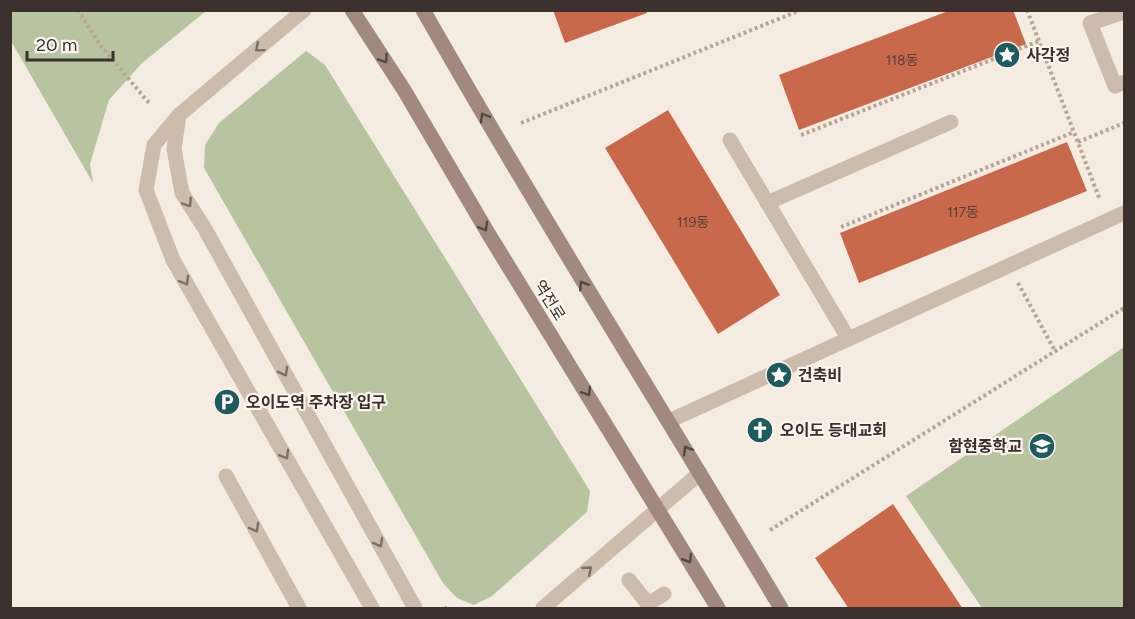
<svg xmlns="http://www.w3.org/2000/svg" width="1135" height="619" font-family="Figtree,'Noto Sans KR',sans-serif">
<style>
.green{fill:#b8c4a0}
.building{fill:#c8694b}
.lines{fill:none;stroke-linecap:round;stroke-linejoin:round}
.path{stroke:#b9a596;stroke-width:4;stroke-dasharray:3 3;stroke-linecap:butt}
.service{stroke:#cdbbac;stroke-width:15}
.pedestrian{stroke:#cdbbac;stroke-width:15}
.minor{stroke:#cdbbac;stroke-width:15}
.secondary{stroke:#a18a7d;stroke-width:15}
.oneway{stroke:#7d6f65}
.oneway2{stroke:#544640}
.labels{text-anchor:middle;stroke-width:4.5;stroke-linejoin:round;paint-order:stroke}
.number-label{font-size:14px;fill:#5e3e33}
.poi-label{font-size:16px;font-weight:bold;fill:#3b302b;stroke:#fbf5ee;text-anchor:start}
.street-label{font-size:16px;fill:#3b302b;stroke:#fbf5ee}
</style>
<rect width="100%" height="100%" fill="#f4ebe1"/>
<!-- green -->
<path class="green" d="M10 11 11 10 206 11 141 64 109 100 90 164 93 183 11 41Z
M306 51 325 65 590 491 587 512 492 596 474 605 457 598 443 583 204 168 205 145 219 123Z
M1124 347V608H982L906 496Z"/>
<!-- building -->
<path class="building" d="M553 10H646L647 13 565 43Z
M951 10H1013L1026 44 799 130 779 75Z
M668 110 780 295 718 334 605 148Z
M1067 142 1087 191 859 283 840 233Z
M893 504 963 609H849L815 558Z"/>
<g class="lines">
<!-- path -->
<path class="path" d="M78 10 101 46 149 103
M1027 10 1100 200
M521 123 801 10
M801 135 1039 41
M1078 142 1124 123
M841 227 1074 132
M1018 283 1055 351
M770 530 1124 308
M446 608 447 607"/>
<!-- service -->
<path class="service" d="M304 10 179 115 174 149 182 193 205 229 415 608
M179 115 154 145 146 190 173 260 372 608
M226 476 299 608
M543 608 700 473"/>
<!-- pedestrian -->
<path class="pedestrian" d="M629 580 648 604 664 594"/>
<!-- minor -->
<path class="minor" d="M1124 12 1090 23 1115 86 1124 82
M730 140 848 338
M767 203 951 122
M669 421 1124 213"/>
<!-- secondary -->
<path class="secondary" d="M352 10 404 90 488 233 718 608
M423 10C538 212 662 409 781 608"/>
</g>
<!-- one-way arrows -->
<defs><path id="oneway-chevron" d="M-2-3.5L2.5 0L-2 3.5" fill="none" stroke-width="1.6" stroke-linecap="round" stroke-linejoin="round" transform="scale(1.5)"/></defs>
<g class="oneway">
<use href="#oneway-chevron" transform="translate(259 48) rotate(140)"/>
<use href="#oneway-chevron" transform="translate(188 203) rotate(57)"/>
<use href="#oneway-chevron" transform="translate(185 281) rotate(60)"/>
<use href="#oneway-chevron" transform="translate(284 372) rotate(61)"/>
<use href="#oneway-chevron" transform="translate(285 455) rotate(60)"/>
<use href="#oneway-chevron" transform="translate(255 528) rotate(61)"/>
<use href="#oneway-chevron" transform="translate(379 543) rotate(61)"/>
<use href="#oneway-chevron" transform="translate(588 570) rotate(-41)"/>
</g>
<g class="oneway2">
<use href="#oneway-chevron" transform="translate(384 59) rotate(56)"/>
<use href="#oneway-chevron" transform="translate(484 117) rotate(-120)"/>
<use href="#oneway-chevron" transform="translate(484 227) rotate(60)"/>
<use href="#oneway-chevron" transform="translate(583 285) rotate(-122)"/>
<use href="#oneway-chevron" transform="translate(587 392) rotate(58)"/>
<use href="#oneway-chevron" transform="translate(687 450) rotate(-121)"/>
<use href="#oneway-chevron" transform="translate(688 559) rotate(58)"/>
</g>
<!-- icons -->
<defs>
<symbol id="sight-disc" viewBox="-11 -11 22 22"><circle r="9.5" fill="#1f5a5e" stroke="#fbf5ee"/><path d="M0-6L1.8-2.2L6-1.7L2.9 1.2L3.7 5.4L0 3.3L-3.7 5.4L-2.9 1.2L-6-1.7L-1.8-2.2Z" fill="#fff"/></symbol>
<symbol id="parking-disc" viewBox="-11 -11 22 22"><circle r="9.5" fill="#1f5a5e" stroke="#fbf5ee"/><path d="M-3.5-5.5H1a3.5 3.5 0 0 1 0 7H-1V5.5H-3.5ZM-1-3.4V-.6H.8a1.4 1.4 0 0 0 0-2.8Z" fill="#fff"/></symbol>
<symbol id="church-disc" viewBox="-11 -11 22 22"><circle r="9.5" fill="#1f5a5e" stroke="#fbf5ee"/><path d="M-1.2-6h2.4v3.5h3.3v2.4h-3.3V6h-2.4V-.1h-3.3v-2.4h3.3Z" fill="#fff"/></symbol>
<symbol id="school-disc" viewBox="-11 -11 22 22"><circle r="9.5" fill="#1f5a5e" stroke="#fbf5ee"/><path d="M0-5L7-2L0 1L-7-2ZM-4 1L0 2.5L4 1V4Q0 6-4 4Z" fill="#fff"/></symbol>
</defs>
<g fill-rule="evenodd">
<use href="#sight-disc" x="992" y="40" width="30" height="30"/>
<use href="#sight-disc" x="764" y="360" width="30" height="30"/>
<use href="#parking-disc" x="212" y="387" width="30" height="30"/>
<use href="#church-disc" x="745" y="415" width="30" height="30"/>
<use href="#school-disc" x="1027" y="431" width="30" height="30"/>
</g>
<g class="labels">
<!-- number labels -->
<g class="number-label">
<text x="902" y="65">118동</text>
<text x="963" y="217">117동</text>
<text x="693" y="227">119동</text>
</g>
<!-- poi labels -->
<g class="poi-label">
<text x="1026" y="61">사각정</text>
<text x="798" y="381">건축비</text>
<text x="246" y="408">오이도역 주차장 입구</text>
<text x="780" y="436">오이도 등대교회</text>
<text x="1022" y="452" text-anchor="end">함현중학교</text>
</g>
<!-- street labels -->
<g class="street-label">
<text transform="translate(550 300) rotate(58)" y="6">역전로</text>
</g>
</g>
<!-- border -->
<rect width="1135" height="619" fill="none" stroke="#3b302b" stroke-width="24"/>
<!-- scale -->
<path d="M27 51v9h86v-9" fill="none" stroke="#3b302b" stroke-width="3"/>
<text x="36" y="51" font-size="18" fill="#3b302b" stroke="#fbf5ee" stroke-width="4.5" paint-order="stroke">20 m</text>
</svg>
